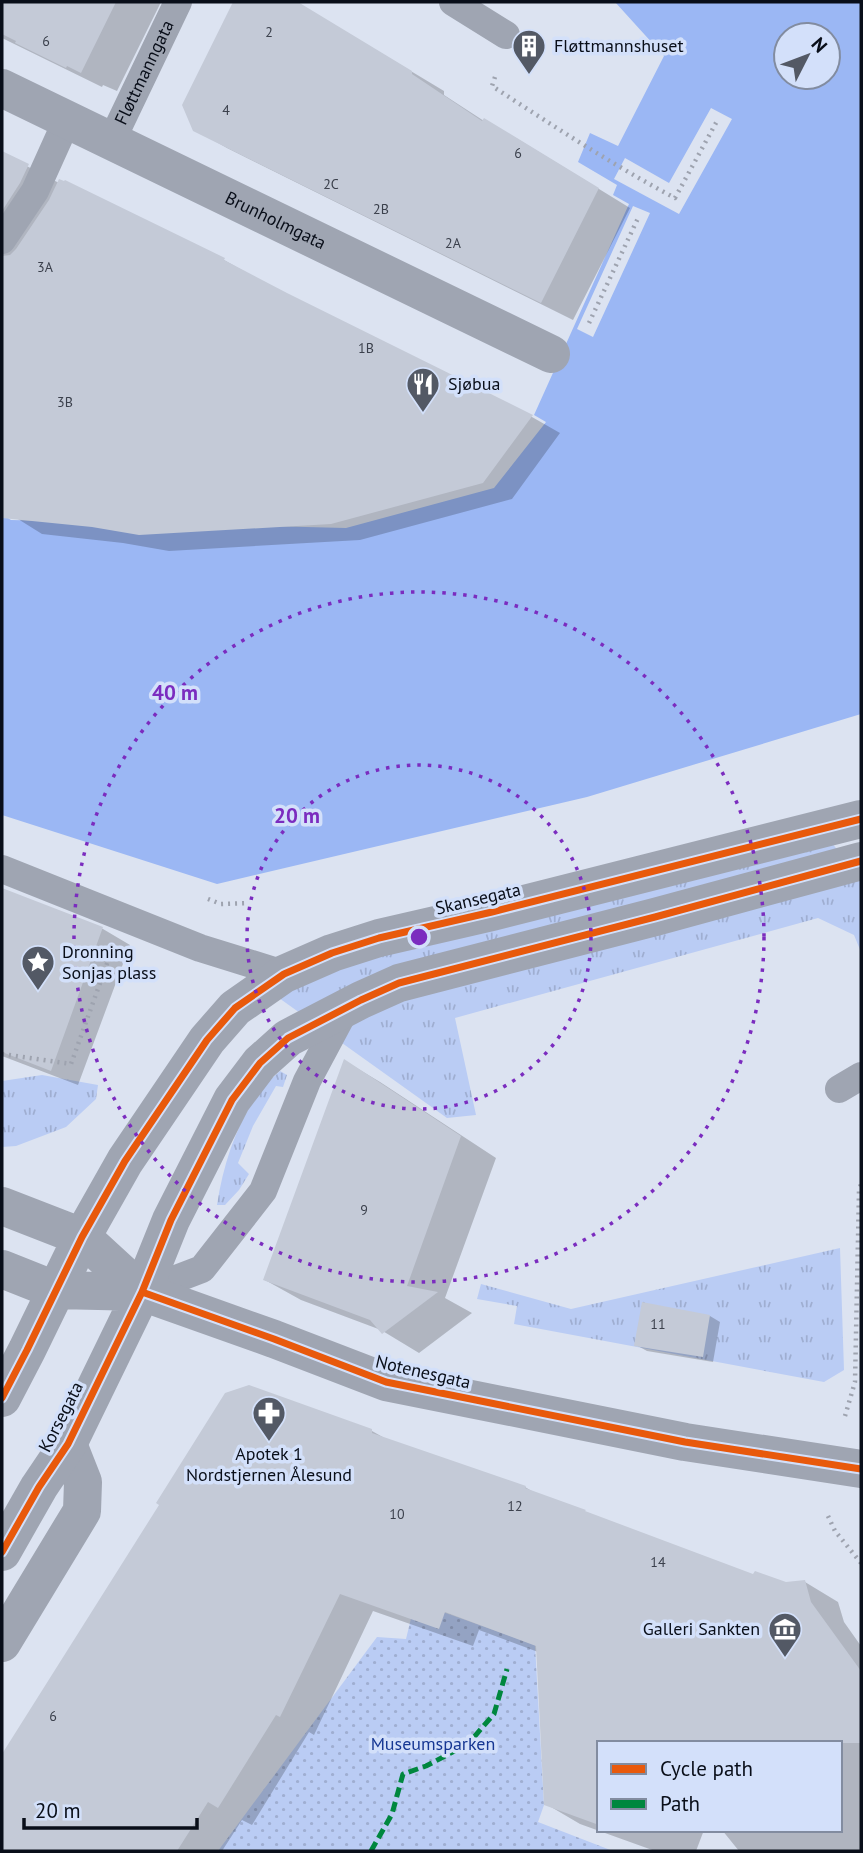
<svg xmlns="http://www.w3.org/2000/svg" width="863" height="1853" font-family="'PT Sans',sans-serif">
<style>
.grass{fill:url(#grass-tufts)}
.park{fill:url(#park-dots)}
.water{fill:#9bb7f4;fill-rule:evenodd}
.pier{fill:#dce3f1}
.shadow{fill:#0003}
.building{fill:#c4cad7}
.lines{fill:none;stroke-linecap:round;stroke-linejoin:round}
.path{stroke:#9ea3af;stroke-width:4.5;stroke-dasharray:2 5;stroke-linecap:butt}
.service{stroke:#9fa5b2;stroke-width:28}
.minor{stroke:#9fa5b2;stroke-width:38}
.tertiary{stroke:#9fa5b2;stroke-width:38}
.quiet{stroke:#00873e;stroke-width:5;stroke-dasharray:10 5;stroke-linecap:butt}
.cycleway-casing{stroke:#d3e0fa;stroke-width:11}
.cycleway{stroke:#e8590c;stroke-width:7}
.ring{fill:none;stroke:#7b2cbf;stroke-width:3.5;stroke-dasharray:3.5 7}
.labels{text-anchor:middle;stroke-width:7;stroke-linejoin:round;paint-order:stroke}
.number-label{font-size:14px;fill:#3b404c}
.poi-label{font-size:18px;fill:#090e19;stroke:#d3e0fa;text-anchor:start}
.street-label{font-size:18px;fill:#090e19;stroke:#d3e0fa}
.park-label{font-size:18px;fill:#163793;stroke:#d3e0fa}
.centre{fill:#7b2cbf;stroke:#d3e0fa;stroke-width:3.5}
.ring-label{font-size:21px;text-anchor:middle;font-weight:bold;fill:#7b2cbf;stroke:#d3e0fa;stroke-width:7;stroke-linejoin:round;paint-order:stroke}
</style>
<defs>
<pattern id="grass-tufts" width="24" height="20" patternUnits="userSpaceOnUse" patternTransform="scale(1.75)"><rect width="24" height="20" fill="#baccf4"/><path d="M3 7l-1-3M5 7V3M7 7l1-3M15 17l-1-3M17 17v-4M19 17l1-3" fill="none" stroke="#9faed1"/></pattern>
<pattern id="park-dots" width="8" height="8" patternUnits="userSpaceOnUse" patternTransform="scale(1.75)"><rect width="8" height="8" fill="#baccf4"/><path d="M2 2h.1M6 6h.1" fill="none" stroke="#9faed1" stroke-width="1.8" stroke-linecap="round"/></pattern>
</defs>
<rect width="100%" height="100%" fill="#dce3f1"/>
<!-- grass -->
<path class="grass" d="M829 839 861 881V952L854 935 818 918 455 1018 476 1115 447 1118 272 993 338 962Z
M280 1071 287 1075 283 1087 276 1086 253 1126 238 1163 249 1174 239 1190 225 1205H217C223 1166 235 1128 257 1095 263 1086 272 1078 280 1071Z
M42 1075 98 1085 96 1099 66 1127 16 1146 2 1147V1081Z
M840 1248 844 1370 824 1382 514 1324 517 1306 477 1299 481 1284 571 1309Z"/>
<!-- park -->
<path class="park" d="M415 1602 535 1645 544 1805 538 1822 613 1851H218L377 1637 406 1639Z"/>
<!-- water -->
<path class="water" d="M615 2H861V714L587 797 217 884 2 815V514L11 520 346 528 494 488 546 422 534 415 629 204 613 195 617 185 578 162 590 133 618 146 664 56ZM786 35H828V77H786Z"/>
<!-- pier -->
<path class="pier" d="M711 108 732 119 679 214 614 179 625 158 669 183Z
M633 206 650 213 593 337 577 329Z"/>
<!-- shadow -->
<path class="shadow" d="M2 2H161L117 91 103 85 102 87 2 38Z
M235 2H296L444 91V95L484 121 516 138 630 208 573 320 227 148 194 129 184 105Z
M2 153 59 183 224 260 286 295 532 417 560 433 512 499 360 540 169 551 123 543 42 534 2 509Z
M2 891 103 929 130 945 78 1085 2 1056Z
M345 1061 380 1082 496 1158 445 1298 472 1313 419 1353 381 1330 301 1300 265 1280Z
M710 1316 720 1322 713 1362 647 1351 636 1345Z
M372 1431 388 1440 525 1487 535 1493 754 1576 786 1584 805 1582 838 1602 844 1622 861 1646V1851H739L722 1830H840V1743H599V1830H704L696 1851H655L580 1824 546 1804 538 1652 479 1630 473 1646 373 1611 314 1735 309 1732 252 1825 242 1820 222 1851H2V1757L161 1504Z"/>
<!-- building -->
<path class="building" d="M2 2H116L81 73 67 66 66 68 15 43 16 41 2 34Z
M233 2H298L412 71V74L482 121 484 118 599 188 541 303 193 131 182 105Z
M2 151 29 164 20 183 2 211Z
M59 179 64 181 65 180 225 258 224 260 287 293 533 415 483 483 331 524 139 535 92 527 2 518V256L10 255 16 249 49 200Z
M2 888 103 927 51 1071 2 1052Z
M344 1059 461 1136 407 1286 438 1292 382 1334 370 1320 263 1280Z
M642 1302 710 1315 703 1357 634 1346Z
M249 1385 372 1429V1433L526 1486 525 1488 586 1510 585 1511 753 1574 755 1571 786 1582 805 1580 811 1602 861 1671V1743H599V1825L544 1805 536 1646 445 1612 439 1629 340 1594 280 1717 276 1715 218 1808 208 1802 177 1851H2V1754L159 1505 156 1503 225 1393Z"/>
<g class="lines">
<!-- path -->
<path class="path" d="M495 77 492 86C552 125 611 164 675 198L717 121
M589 323 639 216
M208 899 221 904 248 903
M2 1054 71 1064 109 958
M845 1416 855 1382 859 1191 861 1184
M828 1516 835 1531 861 1563
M798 1743 799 1742"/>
<!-- service -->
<g class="service">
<path d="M453 2 506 35"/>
<path id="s1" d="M111 142 178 2"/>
<path d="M2 240 35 191 67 120"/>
<path d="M2 869 200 948 284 974"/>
<path d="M839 1089 861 1076"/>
<path d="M142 1292 202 1269 263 1191 307 1081 347 1006"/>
</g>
<!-- minor -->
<g class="minor">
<path id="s2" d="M2 88 551 354"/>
<path d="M2 1643 82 1511 83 1482 68 1444"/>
</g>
<!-- tertiary -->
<path class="tertiary" d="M2 1206 82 1237 142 1292
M2 1269 55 1290 142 1292 274 1339 386 1382 685 1442 861 1469
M2 1398 27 1350 82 1237 125 1161 207 1040 235 1008 284 974 332 953 379 938 492 912 861 819
M2 1552 39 1487 68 1444 142 1292 171 1220 232 1100 260 1063 288 1038 361 1000 399 983 655 917 861 861"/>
<!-- quiet -->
<path class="quiet" d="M371 1851 392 1814 403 1774 426 1766 468 1744 494 1714 507 1669"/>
<defs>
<path id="cycleway" d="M142 1292 274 1339 386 1382 685 1442 861 1469
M2 1398 27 1350 82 1237 125 1161 207 1040 235 1008 284 974 332 953 379 938 492 912 861 819
M2 1552 39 1487 68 1444 142 1292 171 1220 232 1100 260 1063 288 1038 361 1000 399 983 655 917 861 861"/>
</defs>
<!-- cycleway casing -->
<use href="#cycleway" class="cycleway-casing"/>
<!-- cycleway -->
<use href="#cycleway" class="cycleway"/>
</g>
<!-- distance rings -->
<g class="ring">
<circle cx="419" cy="937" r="172"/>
<circle cx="419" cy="937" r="345"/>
</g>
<!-- icons -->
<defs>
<symbol id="building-pin" viewBox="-11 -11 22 30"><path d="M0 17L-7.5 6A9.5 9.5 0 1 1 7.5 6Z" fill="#535965" stroke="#d3e0fa"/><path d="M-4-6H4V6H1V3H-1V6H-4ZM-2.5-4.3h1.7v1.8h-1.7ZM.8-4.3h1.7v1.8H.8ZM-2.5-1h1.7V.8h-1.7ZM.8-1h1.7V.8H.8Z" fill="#fff"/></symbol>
<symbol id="restaurant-pin" viewBox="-11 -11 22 30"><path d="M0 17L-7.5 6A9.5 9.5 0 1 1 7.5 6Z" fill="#535965" stroke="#d3e0fa"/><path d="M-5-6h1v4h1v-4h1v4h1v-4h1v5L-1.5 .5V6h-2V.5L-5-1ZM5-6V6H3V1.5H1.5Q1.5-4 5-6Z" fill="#fff"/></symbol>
<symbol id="sight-pin" viewBox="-11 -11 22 30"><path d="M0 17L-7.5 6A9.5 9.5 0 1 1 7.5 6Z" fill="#535965" stroke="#d3e0fa"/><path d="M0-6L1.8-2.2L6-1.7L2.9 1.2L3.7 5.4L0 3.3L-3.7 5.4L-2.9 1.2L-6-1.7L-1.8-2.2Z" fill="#fff"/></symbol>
<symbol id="pharmacy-pin" viewBox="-11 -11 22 30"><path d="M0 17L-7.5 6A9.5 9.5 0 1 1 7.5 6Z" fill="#535965" stroke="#d3e0fa"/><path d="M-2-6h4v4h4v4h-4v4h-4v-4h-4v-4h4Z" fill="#fff"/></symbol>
<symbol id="museum-pin" viewBox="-11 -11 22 30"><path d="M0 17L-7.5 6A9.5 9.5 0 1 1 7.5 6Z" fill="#535965" stroke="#d3e0fa"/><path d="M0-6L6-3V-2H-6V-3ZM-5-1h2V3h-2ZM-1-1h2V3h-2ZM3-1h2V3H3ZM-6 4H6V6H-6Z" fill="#fff"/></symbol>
</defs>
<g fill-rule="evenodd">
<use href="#building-pin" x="510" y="27" width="38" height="52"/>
<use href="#restaurant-pin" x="404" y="365" width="38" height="52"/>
<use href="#sight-pin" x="19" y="943" width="38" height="52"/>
<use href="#pharmacy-pin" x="250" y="1394" width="38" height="52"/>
<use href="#museum-pin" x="766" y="1610" width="38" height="52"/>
</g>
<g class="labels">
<!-- number labels -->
<g class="number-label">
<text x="269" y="37">2</text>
<text x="46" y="46">6</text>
<text x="226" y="115">4</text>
<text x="518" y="158">6</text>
<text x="331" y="189">2C</text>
<text x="381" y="214">2B</text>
<text x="453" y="248">2A</text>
<text x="45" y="272">3A</text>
<text x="366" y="353">1B</text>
<text x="65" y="407">3B</text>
<text x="364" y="1215">9</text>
<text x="658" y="1329">11</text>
<text x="515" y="1511">12</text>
<text x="397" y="1519">10</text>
<text x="658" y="1567">14</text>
<text x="53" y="1721">6</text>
</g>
<!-- poi labels -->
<g class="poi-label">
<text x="554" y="52">Fløttmannshuset</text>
<text x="448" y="390">Sjøbua</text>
<text x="62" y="958">Dronning<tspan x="62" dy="21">Sonjas plass</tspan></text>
<text x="269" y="1460" text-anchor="middle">Apotek 1<tspan x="269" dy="21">Nordstjernen Ålesund</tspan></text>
<text x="760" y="1635" text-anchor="end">Galleri Sankten</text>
</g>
<!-- street labels -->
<g class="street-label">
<text dy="6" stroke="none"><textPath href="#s1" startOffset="77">Fløttmanngata</textPath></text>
<text dy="6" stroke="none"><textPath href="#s2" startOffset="304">Brunholmgata</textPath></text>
<text transform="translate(478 899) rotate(-13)" y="6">Skansegata</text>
<text transform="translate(423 1372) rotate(13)" y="6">Notenesgata</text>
<text transform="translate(61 1417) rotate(-63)" y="6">Korsegata</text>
</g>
<!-- park labels -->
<g class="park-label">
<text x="433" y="1750">Museumsparken</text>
</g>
</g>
<circle cx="419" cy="937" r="10" class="centre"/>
<g class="ring-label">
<text x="175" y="700">40 m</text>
<text x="297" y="823">20 m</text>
</g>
<!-- border -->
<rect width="863" height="1853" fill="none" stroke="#090e19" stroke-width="7"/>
<!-- legend -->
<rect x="597" y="1741" width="245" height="91" fill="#d3e0fa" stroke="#828ca0" stroke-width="2"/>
<rect x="611" y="1764" width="35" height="10" fill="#e8590c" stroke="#828ca0" stroke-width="2"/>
<text x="660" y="1776" font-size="21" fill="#090e19">Cycle path</text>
<rect x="611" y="1799" width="35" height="10" fill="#00873e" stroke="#828ca0" stroke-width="2"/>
<text x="660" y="1811" font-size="21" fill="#090e19">Path</text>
<!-- north arrow -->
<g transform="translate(807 56) rotate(48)"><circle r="33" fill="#d3e0fa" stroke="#828ca0" stroke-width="2"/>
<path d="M0-5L12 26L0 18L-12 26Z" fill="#535965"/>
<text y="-10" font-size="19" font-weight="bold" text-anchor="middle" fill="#090e19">N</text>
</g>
<!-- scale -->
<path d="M24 1818v10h173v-10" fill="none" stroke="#090e19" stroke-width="3.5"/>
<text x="35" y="1818" font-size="21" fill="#090e19" stroke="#d3e0fa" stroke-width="5" paint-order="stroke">20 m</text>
</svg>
